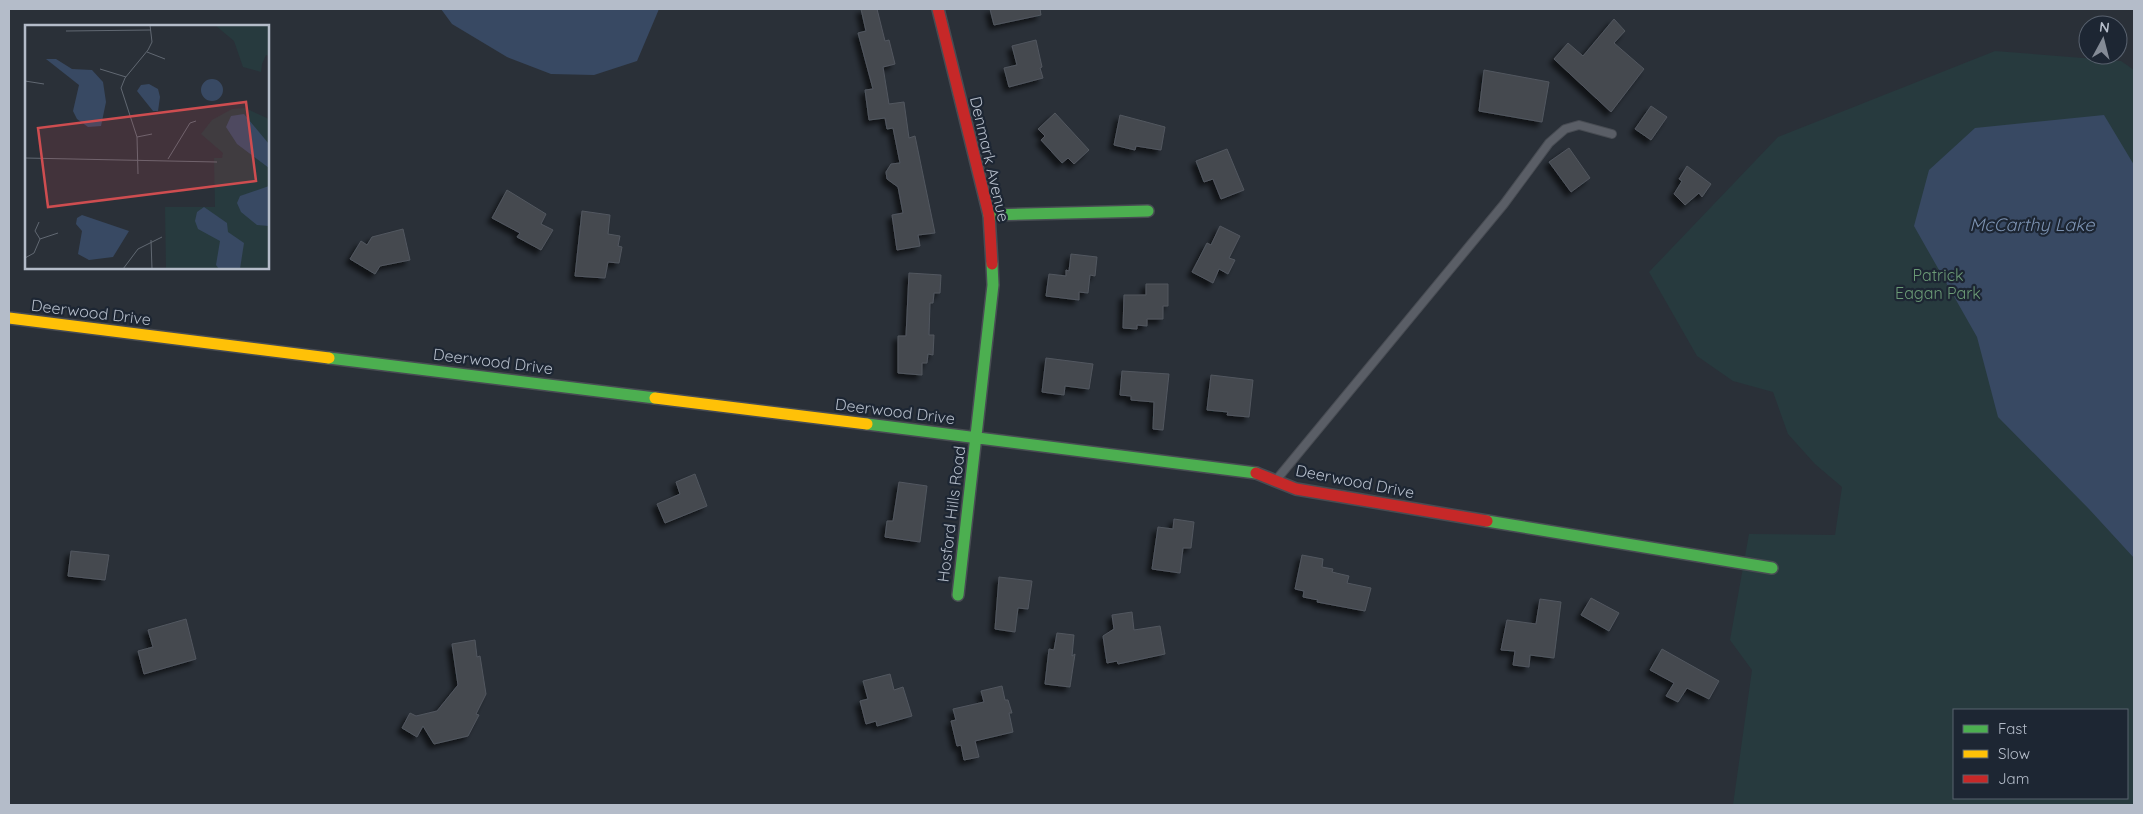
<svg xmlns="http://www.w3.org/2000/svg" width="2143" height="814" font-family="Quicksand,sans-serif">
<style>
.green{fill:#273a3e;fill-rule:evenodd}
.water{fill:#384963}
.building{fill:#444950;stroke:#52575f;filter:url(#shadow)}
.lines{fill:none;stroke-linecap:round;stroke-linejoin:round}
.lane-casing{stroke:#484c53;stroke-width:10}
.fast-casing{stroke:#484c53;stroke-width:14}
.slow-casing{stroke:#484c53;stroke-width:14}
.jam-casing{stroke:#484c53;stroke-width:14}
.lane{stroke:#5a5e66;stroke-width:8}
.fast{stroke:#4caf50;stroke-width:11}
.slow{stroke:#ffc107;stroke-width:11}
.jam{stroke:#c62828;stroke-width:11}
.labels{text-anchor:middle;stroke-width:4.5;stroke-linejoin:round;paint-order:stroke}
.street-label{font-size:16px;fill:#b4bcc9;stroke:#1d2633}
.park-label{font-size:16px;fill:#6b9a76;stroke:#1d2633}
.water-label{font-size:18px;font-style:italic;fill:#7c92b1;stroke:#1d2633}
.inset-road{fill:none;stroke:#616872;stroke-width:1}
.view{fill:#ce4d50;fill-opacity:0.15;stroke:#ce4d50;stroke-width:2.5}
.inset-edge{fill:none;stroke:#b4bcc9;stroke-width:2.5}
</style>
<defs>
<filter id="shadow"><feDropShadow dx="-4.5" dy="4.5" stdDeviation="2.5" flood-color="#0009"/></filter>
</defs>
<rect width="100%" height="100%" fill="#2a3038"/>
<!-- green -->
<path class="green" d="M1995 51 2121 61 2134 70V805H1733L1752 670 1730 640 1749 534 1835 535 1842 487 1815 464 1788 434 1773 392 1733 381 1697 356 1649 272 1778 137ZM1954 710H2127V798H1954Z"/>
<!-- water -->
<path class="water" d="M441 9H659L637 61 594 75 551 74 507 57 452 24Z
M2104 115 2134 165V558L2089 509 1998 417 1977 337 1914 226 1929 170 1975 128Z"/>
<!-- building -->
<path class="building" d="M861 9H877L885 41 889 40 895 64 883 67 889 104 904 102 909 138 915 136 935 233 918 235 920 246 897 250 892 215 903 213 898 187 887 179 886 172 891 164 900 163 893 128 887 129 885 118 869 120 865 90 873 89 858 33 866 31Z
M990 9H1040L1041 15 994 25Z
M1614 19 1625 31 1614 43 1644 69 1611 112 1554 59 1568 43 1583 56Z
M1036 40 1042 67 1040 68 1043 78 1009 87 1004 68 1017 65 1012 46Z
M1484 70 1549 82 1542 122 1479 111Z
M1651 106 1667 117 1651 140 1635 129Z
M1055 113 1089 150 1074 164 1068 158 1062 163 1041 140 1045 136 1038 129Z
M1120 115 1165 127 1161 150 1136 146 1135 150 1114 145Z
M1569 148 1590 178 1571 192 1549 162Z
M1227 149 1244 190 1221 199 1213 179 1204 182 1196 161Z
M1687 166 1711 184 1702 197 1699 193 1685 205 1674 194 1682 181 1679 179Z
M507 190 546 214 541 224 553 230 541 250 517 237 520 233 492 218Z
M582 211 610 215 608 234 620 236 618 246 622 247 619 263 608 262 605 278 575 276Z
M1220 226 1240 236 1229 258 1235 260 1228 274 1219 269 1213 283 1192 272 1207 243 1211 245Z
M403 229 410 260 380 266 375 274 350 259 361 241 367 245 372 237Z
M1071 254 1097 257 1095 276 1090 275 1088 293 1079 292V300L1046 296 1049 274 1066 276V270L1069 271Z
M909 273 941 275 940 293H934L933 303H930L929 335H934L933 355 928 354 927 363H922V375L898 373V336H906Z
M1146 284H1168V306H1163V319H1147V326L1137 325V329L1123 328 1124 295H1146Z
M1046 358 1093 364 1089 389 1065 386 1064 395 1042 392Z
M1122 371 1169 374 1163 430 1153 429 1154 402 1131 400V396L1120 395Z
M1211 375 1253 380 1249 417 1227 415 1228 412 1207 410Z
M695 474 707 506 665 523 657 504 680 494 676 482Z
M899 482 927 486 920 542 885 537 887 521H893Z
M1174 519 1194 522 1191 548H1183L1180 573 1152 569 1158 527 1173 529Z
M71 551 109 555 105 580 68 576Z
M1302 555 1323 559 1322 567 1333 569 1332 572 1349 576 1347 583 1371 588 1365 611 1317 602 1318 600 1303 597 1304 591 1295 589Z
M999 577 1032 581 1028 609 1018 608 1015 632 995 629Z
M1591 598 1619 613 1609 631 1581 615Z
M1540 599 1561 602 1554 658 1530 655 1529 667 1513 665 1515 651 1501 650 1507 620 1536 624Z
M1132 612 1134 630 1160 626 1165 654 1118 664 1117 661 1107 663 1103 636 1114 629 1112 615Z
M186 619 196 659 144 674 138 651 153 647 148 630Z
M1057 633 1074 635 1072 656 1075 654 1070 687 1045 684 1049 649 1054 650Z
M475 640 477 657 480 656 486 694 476 714 479 715 468 736 434 744 423 726 417 737 402 728 410 713 416 716 437 711 458 685 452 644Z
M1662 649 1719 681 1709 699 1687 688 1678 702 1666 696 1674 683 1650 670Z
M890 674 894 690 903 687 912 716 877 726 876 721 866 724 860 701 868 699 863 681Z
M1002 686 1005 700H1008L1012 713H1009L1013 732 975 741 979 757 964 760 961 745 957 746 951 721 956 720 953 709 984 702 981 691Z"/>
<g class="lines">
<defs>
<path id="lane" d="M1277 479 1504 204 1549 143 1565 129 1579 125 1612 134"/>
<path id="fast" d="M989 215 1148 211
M329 358 655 398
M867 424 1256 473
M1487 521 1772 568
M958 595 993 285 992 264"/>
<path id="slow" d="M9 318 329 358
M655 398 867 424"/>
<path id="jam" d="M938 9 989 215 992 264
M1256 473 1296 489 1487 521"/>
</defs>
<!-- lane casing -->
<use href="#lane" class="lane-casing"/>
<!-- fast casing -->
<use href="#fast" class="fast-casing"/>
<!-- slow casing -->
<use href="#slow" class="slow-casing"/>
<!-- jam casing -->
<use href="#jam" class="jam-casing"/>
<!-- lane -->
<use href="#lane" class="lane"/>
<!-- fast -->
<use href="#fast" class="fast"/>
<!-- slow -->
<use href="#slow" class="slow"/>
<!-- jam -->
<use href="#jam" class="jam"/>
</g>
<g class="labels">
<!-- street labels -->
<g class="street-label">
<text transform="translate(990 159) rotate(77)" y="6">Denmark Avenue</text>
<text transform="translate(91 312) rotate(7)" y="6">Deerwood Drive</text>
<text transform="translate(493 361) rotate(7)" y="6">Deerwood Drive</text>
<text transform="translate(895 411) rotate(7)" y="6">Deerwood Drive</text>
<text transform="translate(1355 481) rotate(11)" y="6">Deerwood Drive</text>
<text transform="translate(951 514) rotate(-83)" y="6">Hosford Hills Road</text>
</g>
<!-- park labels -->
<g class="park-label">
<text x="1938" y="281">Patrick<tspan x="1938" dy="18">Eagan Park</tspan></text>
</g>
<!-- water labels -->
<g class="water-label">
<text x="2032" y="231">McCarthy Lake</text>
</g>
</g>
<!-- overview -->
<g transform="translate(25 25)">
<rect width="244" height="244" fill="#2a3038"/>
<path d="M190 0H244V31L241 30 237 39 236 47 218 42 209 16ZM220 83 244 94V244H141L140 182H190L189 133H197L198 128 176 109 187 95 207 84Z" fill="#273a3e"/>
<path d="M21 34H31L47 44 67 45 78 57 81 77 76 101 63 102 52 94 48 86 54 60ZM176 65a11 11 0 1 1 22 0a11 11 0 1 1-22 0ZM124 59 133 64 135 72 133 86H128L112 66 116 60ZM219 89 244 119V143L212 119 201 102 206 91ZM244 161V201L232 200 216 187 212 178 215 171ZM179 182 202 198 203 207 219 218 215 244H194L191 240 195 216 173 204 170 196 172 187ZM57 190 104 206 88 232 64 235 53 229 57 206 51 199 52 193Z" fill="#384963"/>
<path class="inset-road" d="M41 6 126 5M122 27 140 34M75 44 101 52M0 56 19 59M112 112 127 109M0 133 192 137M143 134 165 98 171 96M113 149 112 112 96 63 100 53 123 25 127 17 125 0M14 197 10 206 15 214M15 214 33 208M126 215 127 244M0 233 9 228 15 214M98 244 113 224 137 212"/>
<path class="view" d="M221 77 231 156 23 182 13 103Z"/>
<rect width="244" height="244" class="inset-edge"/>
</g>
<!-- border -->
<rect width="2143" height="814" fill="none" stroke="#b4bcc9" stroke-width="20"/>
<!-- legend -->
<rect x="1953" y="709" width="175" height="90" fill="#1d2633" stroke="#59626f"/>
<rect x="1963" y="725" width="25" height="8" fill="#4caf50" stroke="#59626f"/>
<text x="1998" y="734" font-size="15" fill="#b4bcc9">Fast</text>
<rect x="1963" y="750" width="25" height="8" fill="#ffc107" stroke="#59626f"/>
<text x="1998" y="759" font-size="15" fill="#b4bcc9">Slow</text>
<rect x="1963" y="775" width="25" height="8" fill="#c62828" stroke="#59626f"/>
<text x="1998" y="784" font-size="15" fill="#b4bcc9">Jam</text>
<!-- north arrow -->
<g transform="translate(2103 40) rotate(7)"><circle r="24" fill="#1d2633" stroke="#59626f"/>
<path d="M0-4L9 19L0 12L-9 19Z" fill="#848b96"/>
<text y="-8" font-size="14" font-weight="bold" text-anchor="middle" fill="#b4bcc9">N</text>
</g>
</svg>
